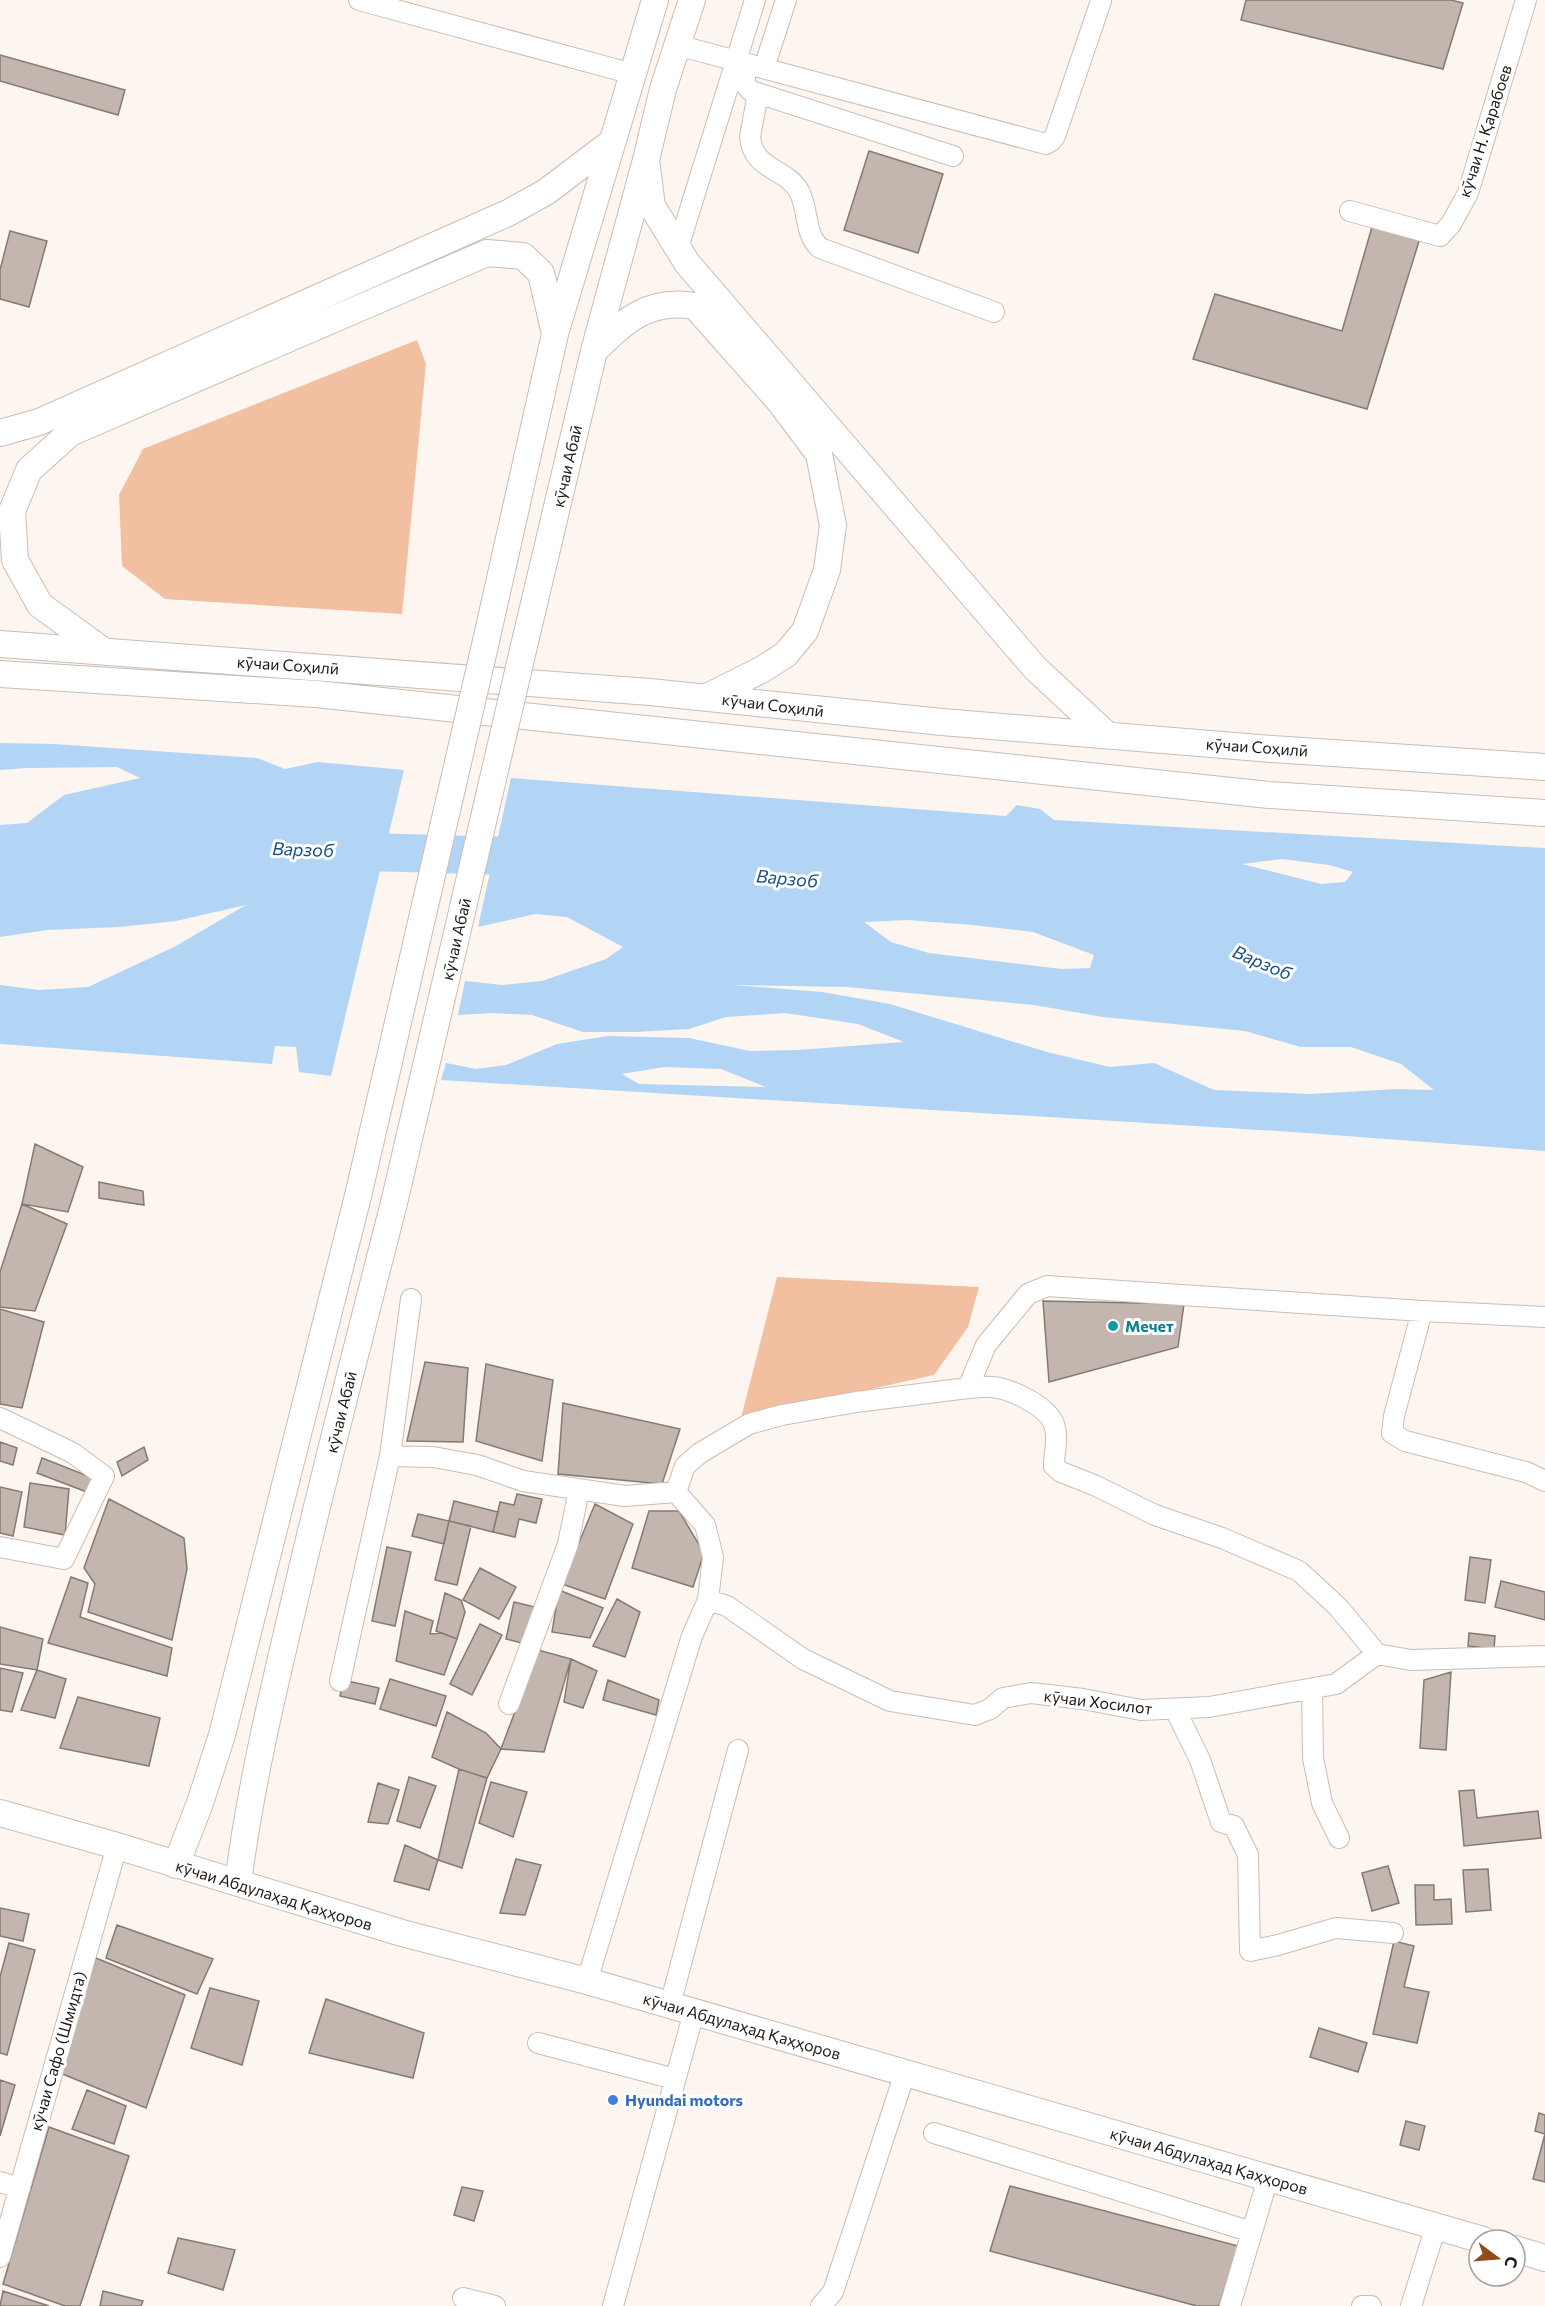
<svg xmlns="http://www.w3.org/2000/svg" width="1545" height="2306" font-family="Commissioner,sans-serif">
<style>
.green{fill:#f2c0a0}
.water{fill:#b2d4f5;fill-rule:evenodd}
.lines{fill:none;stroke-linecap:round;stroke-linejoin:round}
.river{stroke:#b2d4f5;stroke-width:38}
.building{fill:#c3b6ae;stroke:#857a72;stroke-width:1.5}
.minor-casing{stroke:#cabdb5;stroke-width:22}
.major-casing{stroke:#cabdb5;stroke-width:28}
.minor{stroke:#fff;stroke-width:20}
.major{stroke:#fff;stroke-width:26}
.major-bridge-casing{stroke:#cabdb5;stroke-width:28;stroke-linecap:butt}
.major-bridge{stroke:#fff;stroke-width:26}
.culture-dot{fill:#0f9aa8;stroke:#fff;stroke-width:2}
.shop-dot{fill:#3f7fe0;stroke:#fff;stroke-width:2}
.labels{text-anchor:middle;stroke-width:6;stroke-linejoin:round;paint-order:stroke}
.street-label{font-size:16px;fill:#1d1916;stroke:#fff}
.culture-label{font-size:16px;font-weight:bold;fill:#0d838f;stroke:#fff;text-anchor:start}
.shop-label{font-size:16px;font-weight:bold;fill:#366cbe;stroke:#fff;text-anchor:start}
.water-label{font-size:18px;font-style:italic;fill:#155284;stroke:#fff}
</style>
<rect width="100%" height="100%" fill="#fdf5f0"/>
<!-- green -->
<path class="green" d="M417 340 426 364 402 614 165 599 122 566 119 495 143 449Z
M777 1277 979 1287 968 1327 934 1375 741 1418Z"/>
<!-- water -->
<path class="water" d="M0 743 54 744 257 758 285 769 318 762 404 770 331 1076 299 1072 296 1047 275 1046 272 1064 0 1044V985L39 990 88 987 174 947 246 905 176 921 119 927 47 930 0 937V825L27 823 64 795 140 778 117 767 28 768 0 770Z
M511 778 1006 816 1017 805 1040 809 1054 820 1545 848V1151L1293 1132 441 1080 446 1063 476 1069 506 1065 557 1044 608 1036 689 1038 750 1051 798 1050 904 1042 858 1024 785 1013 726 1017 689 1029 635 1032H583L532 1015 492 1013 458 1015 465 981 502 985 542 981 606 959 623 947 567 917 535 914 478 927ZM1282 859 1329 865 1353 872 1345 882 1321 884 1242 864ZM907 920 973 925 1033 932 1094 955 1090 968 1061 969 929 953 891 942 864 922ZM732 985 847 987 1034 1005 1103 1017 1245 1031 1301 1047H1351L1401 1064 1434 1090 1397 1089 1311 1094 1214 1090 1154 1063 1110 1067 1047 1052 890 1004 822 992ZM664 1067 721 1069 766 1087 639 1084 622 1074Z"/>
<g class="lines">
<!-- river -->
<path class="river" d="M332 851 545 857"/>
</g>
<!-- building -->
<path class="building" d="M1246 0H1451L1463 3 1443 69 1241 20Z
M0 55 125 90 118 115 0 81Z
M869 151 943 174 918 253 844 230Z
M1372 227 1420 238 1367 409 1193 359 1215 294 1342 331Z
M10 231 47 241 29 307 0 299V270Z
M35 1144 83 1167 68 1212 22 1204Z
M99 1182 143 1191 144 1205 99 1198Z
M22 1204 67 1224 35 1311 0 1307V1272Z
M1043 1301 1184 1304 1178 1347 1049 1382Z
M0 1309 44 1322 22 1408 0 1404Z
M425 1362 468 1368 463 1442 407 1441Z
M486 1364 553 1380 542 1461 476 1441Z
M563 1403 680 1429 662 1484 558 1474Z
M0 1442 17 1448 13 1465 0 1461Z
M144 1447 148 1460 122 1476 117 1462Z
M42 1458 98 1480 87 1492 37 1473Z
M30 1483 69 1489 65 1535 24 1527Z
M0 1487 22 1492 13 1536 0 1533Z
M517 1494 542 1499 536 1523 519 1519 515 1537 493 1532 500 1502 514 1505Z
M109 1499 184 1538 187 1569 172 1640 88 1612 95 1584 84 1568Z
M454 1501 498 1512 493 1532 449 1521Z
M595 1504 633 1524 605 1599 562 1584Z
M649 1511H679L704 1553 693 1587 632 1568Z
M418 1514 449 1521 444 1544 412 1536Z
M449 1521 471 1526 457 1585 435 1580Z
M387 1547 411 1552 395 1626 372 1621Z
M1470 1557 1491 1560 1485 1603 1465 1600Z
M480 1568 516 1587 499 1619 463 1600Z
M71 1577 88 1583 80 1617 172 1648 167 1676 48 1643Z
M1501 1581 1545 1592V1620L1495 1607Z
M559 1590 603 1608 590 1638 552 1632Z
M445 1593 461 1600 465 1612 457 1639 436 1631Z
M617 1599 640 1612 625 1657 593 1646Z
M514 1602 535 1607 526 1644 506 1639Z
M405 1611 433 1621 430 1634 442 1633 457 1639 444 1675 396 1661Z
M480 1624 502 1635 472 1695 450 1684Z
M0 1627 43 1639 37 1670 0 1664Z
M1469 1633 1495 1636 1494 1649 1468 1646Z
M538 1650 571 1659 544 1752 501 1749Z
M571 1659 597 1671 583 1708 564 1702Z
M0 1668 23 1673 12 1712 0 1710Z
M37 1670 66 1679 55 1718 21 1710Z
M1451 1672 1446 1750 1420 1748 1424 1680Z
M390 1679 446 1696 436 1726 380 1709Z
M343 1680 379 1688 375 1704 340 1696Z
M608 1680 659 1700 656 1715 603 1700Z
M78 1697 160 1718 149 1766 60 1748Z
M447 1712 486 1733 501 1749 487 1778 459 1769 432 1757Z
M459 1769 487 1778 462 1868 438 1860Z
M409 1777 436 1786 420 1828 397 1821Z
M491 1782 527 1792 513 1837 479 1823Z
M378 1783 399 1790 388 1824 368 1822Z
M1474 1790 1477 1818 1538 1811 1541 1838 1464 1846 1459 1791Z
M405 1845 438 1860 429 1890 394 1881Z
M516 1859 541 1865 525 1915 500 1913Z
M1388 1866 1399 1903 1372 1911 1362 1873Z
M1488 1869 1491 1910 1466 1912 1463 1870Z
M1415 1885H1434V1900L1451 1899 1452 1924 1416 1925Z
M0 1908 29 1914 23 1941 0 1936Z
M117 1925 213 1959 197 1994 106 1958Z
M1394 1941 1414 1946 1404 1987 1429 1992 1417 2043 1373 2034Z
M9 1943 35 1950 7 2055 0 2053V1977Z
M96 1958 185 1995 146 2108 60 2073Z
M210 1988 259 2001 242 2065 191 2048Z
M326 1999 424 2033 413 2078 309 2053Z
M1319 2028 1367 2043 1358 2072 1310 2057Z
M0 2080 15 2085 0 2136Z
M87 2090 126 2106 114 2144 72 2129Z
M1539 2113 1545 2115V2182L1533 2179 1545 2134 1535 2131Z
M1406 2121 1425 2126 1419 2150 1400 2145Z
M49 2127 129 2156 80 2306H65L3 2284Z
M1010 2186 1238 2246 1219 2306H1197L990 2251Z
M462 2187 483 2191 474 2221 454 2215Z
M178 2238 235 2250 223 2290 168 2273Z
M3 2291 49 2306H0Z
M103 2291 143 2301 141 2306H100Z"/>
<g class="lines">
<defs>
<path id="minor" d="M359 0 633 74
M677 45 1046 144 1051 141 1055 136 1101 1
M745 63V84L751 91 953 156
M764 68 786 0
M758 93 750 137C753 170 786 168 799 191 809 210 804 234 820 248L994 312
M1350 211 1440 236 1451 224 1468 193 1526 0
M678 248 755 0
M1422 1311 1394 1416 1392 1433 1405 1441 1526 1472 1545 1481
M968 1388C976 1388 984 1386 992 1387 1011 1389 1046 1405 1054 1424 1059 1438 1054 1451 1054 1466L1061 1472 1094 1485 1155 1515 1222 1538 1299 1571 1338 1607 1377 1654
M0 1418 73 1453 104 1476 64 1559 0 1547
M390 1456 433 1457 477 1465 523 1481 625 1496 676 1492
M708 1600 727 1606 803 1659 890 1701 975 1715 990 1709 1003 1698 1031 1693 1083 1699 1141 1710 1209 1707 1336 1684 1377 1654 1411 1660 1545 1656
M340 1681 390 1456 411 1299
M1312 1689 1313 1758 1322 1803 1339 1838
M509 1704 568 1544 579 1490
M1175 1709 1200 1760 1221 1822 1234 1826 1248 1855 1250 1951 1278 1945 1336 1928 1393 1933
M587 1981 692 1636 708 1600 713 1557 705 1525 676 1492 685 1466 700 1453 749 1424 782 1415 856 1402 968 1388 986 1345 1028 1294 1047 1286 1422 1311 1545 1317
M670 2005 738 1750
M538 2043 675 2079
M934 2133 1252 2232
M0 2182 20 2188
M0 2257 117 1846
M463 2298 495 2306
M613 2306 694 2012
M821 2306 833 2292 905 2073
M1230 2306 1268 2178
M1362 2306H1371
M1411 2306 1436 2226"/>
<path id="major" d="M646 160 652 206 687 263 1035 668 1107 735
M594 351C625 321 648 298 695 306L780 402 819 454 833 525 827 570 805 631 786 654 763 669 707 697
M0 433 39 422 510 212 546 192 612 142
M486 641 555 334 655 0
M0 644 650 692 942 722 1272 749 1545 767
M524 646 594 351 646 160 663 89 692 0
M105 652 40 605 15 560 12 511 29 470 70 433 487 253 523 256 541 273 555 334
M0 674 316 694 1269 795 1545 813
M0 1813 117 1846 402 1933 587 1981 1483 2240
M176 1865 200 1803 222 1735 358 1196
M238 1883C250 1788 272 1696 294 1603 325 1469 360 1336 394 1203
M1515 2249 1545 2258"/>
</defs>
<!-- minor casing -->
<use href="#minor" class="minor-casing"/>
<!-- major casing -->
<use href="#major" class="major-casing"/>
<!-- minor -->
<use href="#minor" class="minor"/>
<!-- major -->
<use href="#major" class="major"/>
<defs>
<path id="major-bridge" d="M358 1196 486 641
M394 1203 524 646"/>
</defs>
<!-- major-bridge casing -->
<use href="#major-bridge" class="major-bridge-casing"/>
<!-- major-bridge -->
<use href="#major-bridge" class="major-bridge"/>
</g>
<!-- markers -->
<circle class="culture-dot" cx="1113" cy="1326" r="6"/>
<circle class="shop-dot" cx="613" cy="2100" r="6"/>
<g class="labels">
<!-- street labels -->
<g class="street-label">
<text transform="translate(1485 131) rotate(-72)" y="6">кӯчаи Н. Қарабоев</text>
<text transform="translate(567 466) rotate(-77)" y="6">кӯчаи Абаӣ</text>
<text transform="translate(288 665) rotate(4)" y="6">кӯчаи Соҳилӣ</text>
<text transform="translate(773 705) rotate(7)" y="6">кӯчаи Соҳилӣ</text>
<text transform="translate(1257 747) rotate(4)" y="6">кӯчаи Соҳилӣ</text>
<text transform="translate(456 939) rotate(-77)" y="6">кӯчаи Абаӣ</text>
<text transform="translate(341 1412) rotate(-76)" y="6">кӯчаи Абаӣ</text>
<text transform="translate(1098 1702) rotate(7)" y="6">кӯчаи Хосилот</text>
<text transform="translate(274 1895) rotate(17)" y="6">кӯчаи Абдулаҳад Қаҳҳоров</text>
<text transform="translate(742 2026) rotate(16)" y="6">кӯчаи Абдулаҳад Қаҳҳоров</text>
<text transform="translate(58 2051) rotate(-74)" y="6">кӯчаи Сафо (Шмидта)</text>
<text transform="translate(1209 2161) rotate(16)" y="6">кӯчаи Абдулаҳад Қаҳҳоров</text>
</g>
<!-- culture labels -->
<g class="culture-label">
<text x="1125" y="1332">Мечет</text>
</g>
<!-- shop labels -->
<g class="shop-label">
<text x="625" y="2106">Hyundai motors</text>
</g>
<!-- water labels -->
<g class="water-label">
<text transform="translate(303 850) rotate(2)" y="6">Варзоб</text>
<text transform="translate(787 879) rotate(5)" y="6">Варзоб</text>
<text transform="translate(1262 963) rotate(23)" y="6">Варзоб</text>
</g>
</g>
<!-- north arrow -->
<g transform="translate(1497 2258) rotate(106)"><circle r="28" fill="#ffffff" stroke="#a5a3a2" stroke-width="1.5"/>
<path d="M0-4.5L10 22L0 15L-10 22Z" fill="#8f4c1d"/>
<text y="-9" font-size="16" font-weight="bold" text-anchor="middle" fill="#1d1916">С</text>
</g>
</svg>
